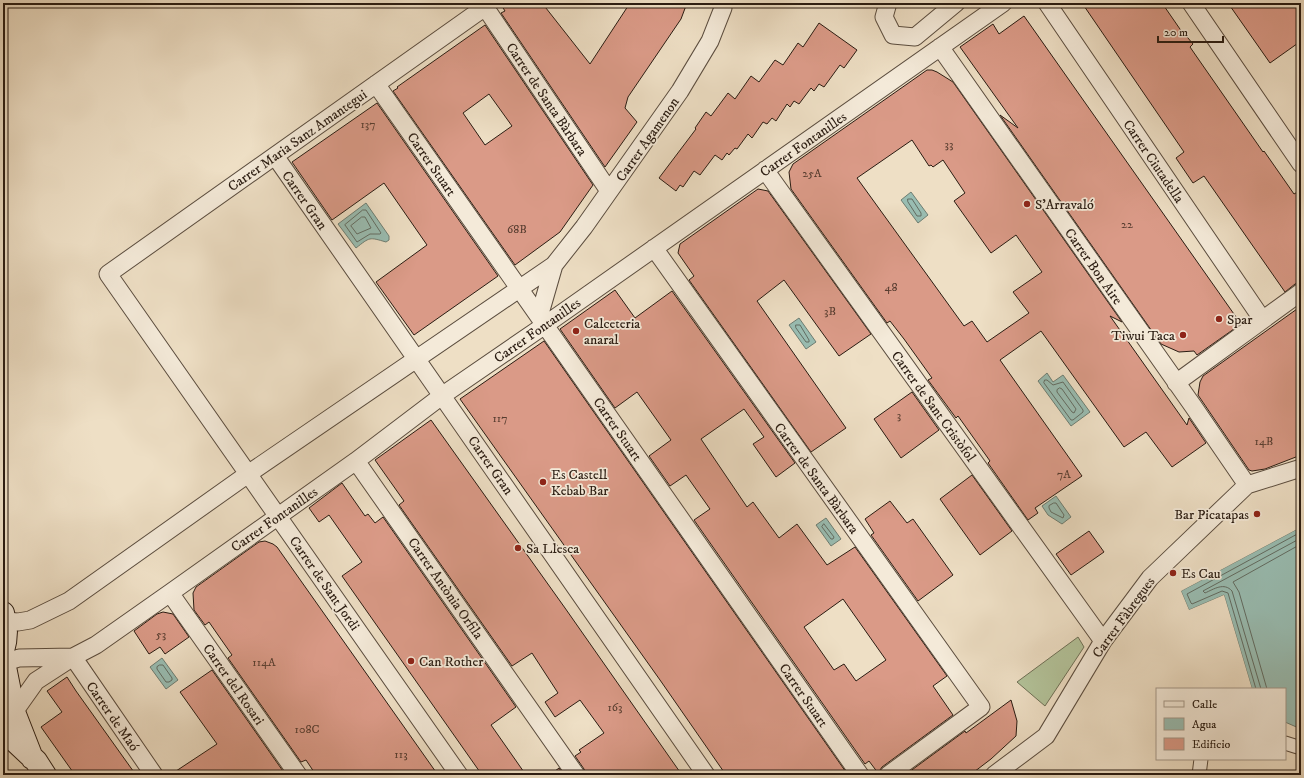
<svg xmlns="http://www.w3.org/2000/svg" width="1304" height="778" font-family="'IM FELL DW Pica',serif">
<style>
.green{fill:#b3c39a;stroke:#6e7056}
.water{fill:#99bdb2;stroke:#6d7d72}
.pier{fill:#eedfc5}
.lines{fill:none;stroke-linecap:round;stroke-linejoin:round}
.shore{stroke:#626c62;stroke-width:1}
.building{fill:#da9a87;stroke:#2a1c12;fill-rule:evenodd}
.pedestrian-casing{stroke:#5b4d3f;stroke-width:15}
.minor-casing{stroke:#5b4d3f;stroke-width:19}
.secondary-casing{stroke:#2a1c12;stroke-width:24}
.pedestrian{stroke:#f4ead9;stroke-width:13}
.minor{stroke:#f4ead9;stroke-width:17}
.secondary{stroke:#f4ead9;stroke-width:22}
.poi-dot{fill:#8f2418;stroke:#f4ead9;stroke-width:1.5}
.labels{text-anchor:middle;stroke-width:3.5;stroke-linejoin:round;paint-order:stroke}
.number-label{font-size:12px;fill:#563c2f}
.street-label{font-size:14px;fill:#2a1c12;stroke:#f4ead9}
.poi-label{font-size:14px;fill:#2a1c12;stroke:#f4ead9;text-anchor:start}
</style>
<rect width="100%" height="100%" fill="#eedfc5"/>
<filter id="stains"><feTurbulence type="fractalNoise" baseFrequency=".005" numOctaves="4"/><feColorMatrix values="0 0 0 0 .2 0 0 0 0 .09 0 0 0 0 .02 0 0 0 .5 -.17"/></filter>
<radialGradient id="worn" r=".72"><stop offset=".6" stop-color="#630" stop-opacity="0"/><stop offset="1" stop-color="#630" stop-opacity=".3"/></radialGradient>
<!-- green -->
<path class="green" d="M1078 637 1084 647 1045 706 1017 682Z"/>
<!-- water -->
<path class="water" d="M911 192 928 215 918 223 901 200Z
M366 203 389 236V240L386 242C369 237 370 237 356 248L338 224Z
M799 318 816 342 806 349 789 325Z
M1047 373 1053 382 1063 375 1090 412 1071 426 1038 381Z
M1056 496 1071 517 1062 524 1048 515 1042 506Z
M826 518 841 539 831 546 816 525Z
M1301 527V729L1285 722V689H1252L1224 595 1189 610 1181 591Z
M162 658 178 680 166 689 150 667Z"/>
<!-- pier -->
<path class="pier" d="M1301 525V527L1181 591 1189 610 1224 595 1252 689H1250L1223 597 1189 612 1179 591Z"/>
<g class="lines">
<!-- shore -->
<path class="shore" d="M908 199H912L921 213V216H917L908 202Z
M363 210H366L381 233 380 234H370L357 242 345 225Z
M362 217H365L371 228 357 234 351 226Z
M796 325H800L809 340V342H806L796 328Z
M1045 380H1047L1053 385 1063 382 1083 410V412L1073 420H1071L1044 383Z
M1060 388 1062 389 1076 409 1074 413 1072 412 1057 392V390Z
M1054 503H1056L1064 515 1063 518 1051 512 1049 508V506Z
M824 524 834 537 833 539H831L822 527Z
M160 665H163L172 678V680L169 682H166L157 669V667Z
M1256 689 1228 593 1222 591 1192 604 1191 603 1187 594 1301 532
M1261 689 1232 591C1224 582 1214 589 1205 593L1203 591 1301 538
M1267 689 1239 592 1233 582 1301 544"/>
</g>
<!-- building -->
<path class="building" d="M500 3H542L590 64 630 3H687L681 19 628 97 625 108 637 122 605 167 501 13 505 11Z
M1082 3H1162L1182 32H1183L1193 44 1190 47 1199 60 1263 152 1264 151 1294 194 1301 190V282L1295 284 1285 292 1204 176 1193 183 1176 158 1184 152Z
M1228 3H1301V41L1270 63Z
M1024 16 1241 324 1197 355 1194 351 1179 352 1161 344 1000 115 1018 128 960 47 993 24 999 34Z
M819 23 857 50 844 68 840 65 824 87 819 84 814 91 811 88 799 104 794 101 790 107 787 104 776 121 772 118 767 124 763 122 752 138 748 134 737 149 735 148 729 155 727 153 722 160 715 155 700 175 694 171 683 187 680 185 676 191 659 178 696 129 695 128 706 112 711 116 728 93 735 99 751 76 759 82 775 60 783 65 798 43 803 47Z
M485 25 593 185 560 232 515 265 393 91 398 88 397 87ZM489 94 512 126 485 145 463 113Z
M927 70H932L937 72 953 82 1122 322 1110 316 1187 425 1189 418 1206 443 1172 467 1146 432 1124 447 1041 331 1000 360 1082 476 1035 508 1038 513 1028 520 988 463 990 461 958 416 956 418 928 380 932 378 904 339 890 321 887 323 791 189 789 172 793 164ZM912 140 929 166 931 165 933 167 943 160 965 193 954 201 991 253 1016 235 1042 272 1013 292 1029 313 987 342 972 321 964 326 857 178Z
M377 103 498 276 414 335 376 282 427 245 384 183 332 220 292 162Z
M758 189 768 191 871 334 839 356 784 280 757 301 846 428 811 452 689 280 694 276 678 253 680 244Z
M615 290 635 318 672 291 795 463 776 477 753 444 764 437 744 409 701 439 747 507 753 502 779 538 797 524 827 565 855 547 947 676 933 686 953 715 882 767 878 773 869 761 865 764 694 520 710 509 686 475 670 486 649 456 671 440 637 392 615 408 560 329ZM843 599 886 660 856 681 844 664 834 670 804 627Z
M1301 304V455L1265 469 1252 471 1249 470 1198 395 1200 382 1203 376 1297 309 1296 308Z
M544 341 848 775H726L660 680 460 399Z
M912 392 939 430 901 458 874 419Z
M431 420 565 608 682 775H586L584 769 575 756 581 752 579 750 604 733 580 700 555 717 545 702 558 693 532 653 512 666 399 505 404 501 375 460Z
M972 475 1012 531 980 555 940 499Z
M342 483 365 516 368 514 375 523 383 517 516 707 491 725 526 775H482L342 576 362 562 329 515 319 522 309 508Z
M890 501 907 523 913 519 953 575 918 601 871 535 874 533 865 519Z
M1089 531 1104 552 1071 575 1056 554Z
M265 541 273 544 277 547 438 775H316L306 760 301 762 228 658 232 655 218 635 209 622 205 625 194 610 193 593 196 587 259 542Z
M163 612 173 614 189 637 165 654 160 647 149 654 134 631 157 614Z
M212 670 285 774 284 775H170L217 744 180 692Z
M67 677 76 691 136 775H75L41 727 62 712 47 691Z
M1011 700 1017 721 1016 736 991 759 970 775H905L965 731 966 733Z
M559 768 564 775H550Z"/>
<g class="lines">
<defs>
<path id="pedestrian" d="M1285 743 1301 748
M1199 775 1201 759"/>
<path id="minor" d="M888 3 884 17 893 35 915 37 956 3
M1047 3 1262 319
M1191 3 1301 164
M940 47 1193 406 1247 485
M376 84 860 775
M275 156 706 775
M765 170 1103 641
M654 248 981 707 888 775
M539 317 554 265
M1176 383 1301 292
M356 461 576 775
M170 593 298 775
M5 621 18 622 30 620 69 601 248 474 554 265 584 227 680 91 710 41 723 8V3
M3 663 19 658 73 657 154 775
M14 712 36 681 73 657 96 645 170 593 356 461 443 395 545 325 1003 3
M459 775 108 274 485 7 609 191
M994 775 1046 736 1103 641 1150 578 1247 485 1301 468"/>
<path id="secondary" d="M3 613C7 626 7 638 3 651
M3 657 14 712 32 758
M3 730 36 761 45 775"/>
</defs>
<!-- pedestrian casing -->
<use href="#pedestrian" class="pedestrian-casing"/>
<!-- minor casing -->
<use href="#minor" class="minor-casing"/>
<!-- secondary casing -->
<use href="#secondary" class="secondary-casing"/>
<!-- pedestrian -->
<use href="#pedestrian" class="pedestrian"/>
<!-- minor -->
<use href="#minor" class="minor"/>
<!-- secondary -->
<use href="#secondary" class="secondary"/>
</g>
<!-- markers -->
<g class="poi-dot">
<circle cx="1027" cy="204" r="4"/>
<circle cx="1219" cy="319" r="4"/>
<circle cx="576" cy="331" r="4"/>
<circle cx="1183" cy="335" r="4"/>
<circle cx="543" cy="482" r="4"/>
<circle cx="1257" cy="514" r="4"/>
<circle cx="518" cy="548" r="4"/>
<circle cx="1173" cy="573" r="4"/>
<circle cx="411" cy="661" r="4"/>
</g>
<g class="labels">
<!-- number labels -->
<g class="number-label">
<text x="368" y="128">137</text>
<text x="949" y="148">33</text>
<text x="812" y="177">25A</text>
<text x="1127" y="228">22</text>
<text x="517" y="233">68B</text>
<text x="891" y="291">48</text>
<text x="830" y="315">3B</text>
<text x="899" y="419">3</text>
<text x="500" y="422">117</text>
<text x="1264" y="445">14B</text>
<text x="1064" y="478">7A</text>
<text x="161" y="638">53</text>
<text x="264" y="666">114A</text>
<text x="615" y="711">163</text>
<text x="307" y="733">108C</text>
<text x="401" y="758">113</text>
</g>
<!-- street labels -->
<g class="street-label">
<text transform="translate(547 99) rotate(56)" y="5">Carrer de Santa Bàrbara</text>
<text transform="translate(647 139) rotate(-55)" y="5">Carrer Agamenon</text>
<text transform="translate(297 140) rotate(-35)" y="5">Carrer Maria Sanz Amantegui</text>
<text transform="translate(803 144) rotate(-35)" y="5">Carrer Fontanilles</text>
<text transform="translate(1154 161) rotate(56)" y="5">Carrer Ciutadella</text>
<text transform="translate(432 164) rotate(55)" y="5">Carrer Stuart</text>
<text transform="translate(305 200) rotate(55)" y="5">Carrer Gran</text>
<text transform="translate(1094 266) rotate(55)" y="5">Carrer Bon Aire</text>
<text transform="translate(537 330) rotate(-35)" y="5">Carrer Fontanilles</text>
<text transform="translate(934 406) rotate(54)" y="5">Carrer de Sant Cristòfol</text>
<text transform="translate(618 429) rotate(55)" y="5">Carrer Stuart</text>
<text transform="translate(491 465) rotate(55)" y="5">Carrer Gran</text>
<text transform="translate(817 478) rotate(54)" y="5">Carrer de Santa Bàrbara</text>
<text transform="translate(274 519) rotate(-35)" y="5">Carrer Fontanilles</text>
<text transform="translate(325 583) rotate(55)" y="5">Carrer de Sant Jordi</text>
<text transform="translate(446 588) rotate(55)" y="5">Carrer Antònia Orfila</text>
<text transform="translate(1123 617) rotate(-54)" y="5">Carrer Fàbregues</text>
<text transform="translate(234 684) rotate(55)" y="5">Carrer del Rosari</text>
<text transform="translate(804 695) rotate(55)" y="5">Carrer Stuart</text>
<text transform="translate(113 716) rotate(55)" y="5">Carrer de Maó</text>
</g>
<!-- poi labels -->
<g class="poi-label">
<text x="1035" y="209">S'Arravaló</text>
<text x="1227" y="324">Spar</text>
<text x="584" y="328">Calceteria<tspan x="584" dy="16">anaral</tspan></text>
<text x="1175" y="340" text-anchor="end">Tiwui Taca</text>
<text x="551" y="479">Es Castell<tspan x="551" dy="16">Kebab Bar</tspan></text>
<text x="1249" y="519" text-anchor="end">Bar Picatapas</text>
<text x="526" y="553">Sa Llesca</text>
<text x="1181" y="578">Es Cau</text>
<text x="419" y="666">Can Rother</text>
</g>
</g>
<!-- margin -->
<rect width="1304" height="778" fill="none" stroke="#eedfc5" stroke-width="16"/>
<rect x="4" y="4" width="1296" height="770" fill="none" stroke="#2a1c12" stroke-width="2"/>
<rect x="8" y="8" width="1288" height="762" fill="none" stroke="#2a1c12"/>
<!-- legend -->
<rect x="1156" y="688" width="130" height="72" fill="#f4ead9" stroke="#a39889"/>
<rect x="1164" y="701" width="20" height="6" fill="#f4ead9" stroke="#a39889"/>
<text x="1192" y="708" font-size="12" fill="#2a1c12">Calle</text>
<rect x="1164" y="718" width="20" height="12" fill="#99bdb2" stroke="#a39889"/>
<text x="1192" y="728" font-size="12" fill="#2a1c12">Agua</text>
<rect x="1164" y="738" width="20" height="12" fill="#da9a87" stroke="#a39889"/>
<text x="1192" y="748" font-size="12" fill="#2a1c12">Edificio</text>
<!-- scale -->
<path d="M1158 36v6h65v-6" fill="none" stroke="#2a1c12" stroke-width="2"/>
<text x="1164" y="36" font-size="12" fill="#2a1c12" stroke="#f4ead9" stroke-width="3" paint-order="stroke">20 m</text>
<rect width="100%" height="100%" filter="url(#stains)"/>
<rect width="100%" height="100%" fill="url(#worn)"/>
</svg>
